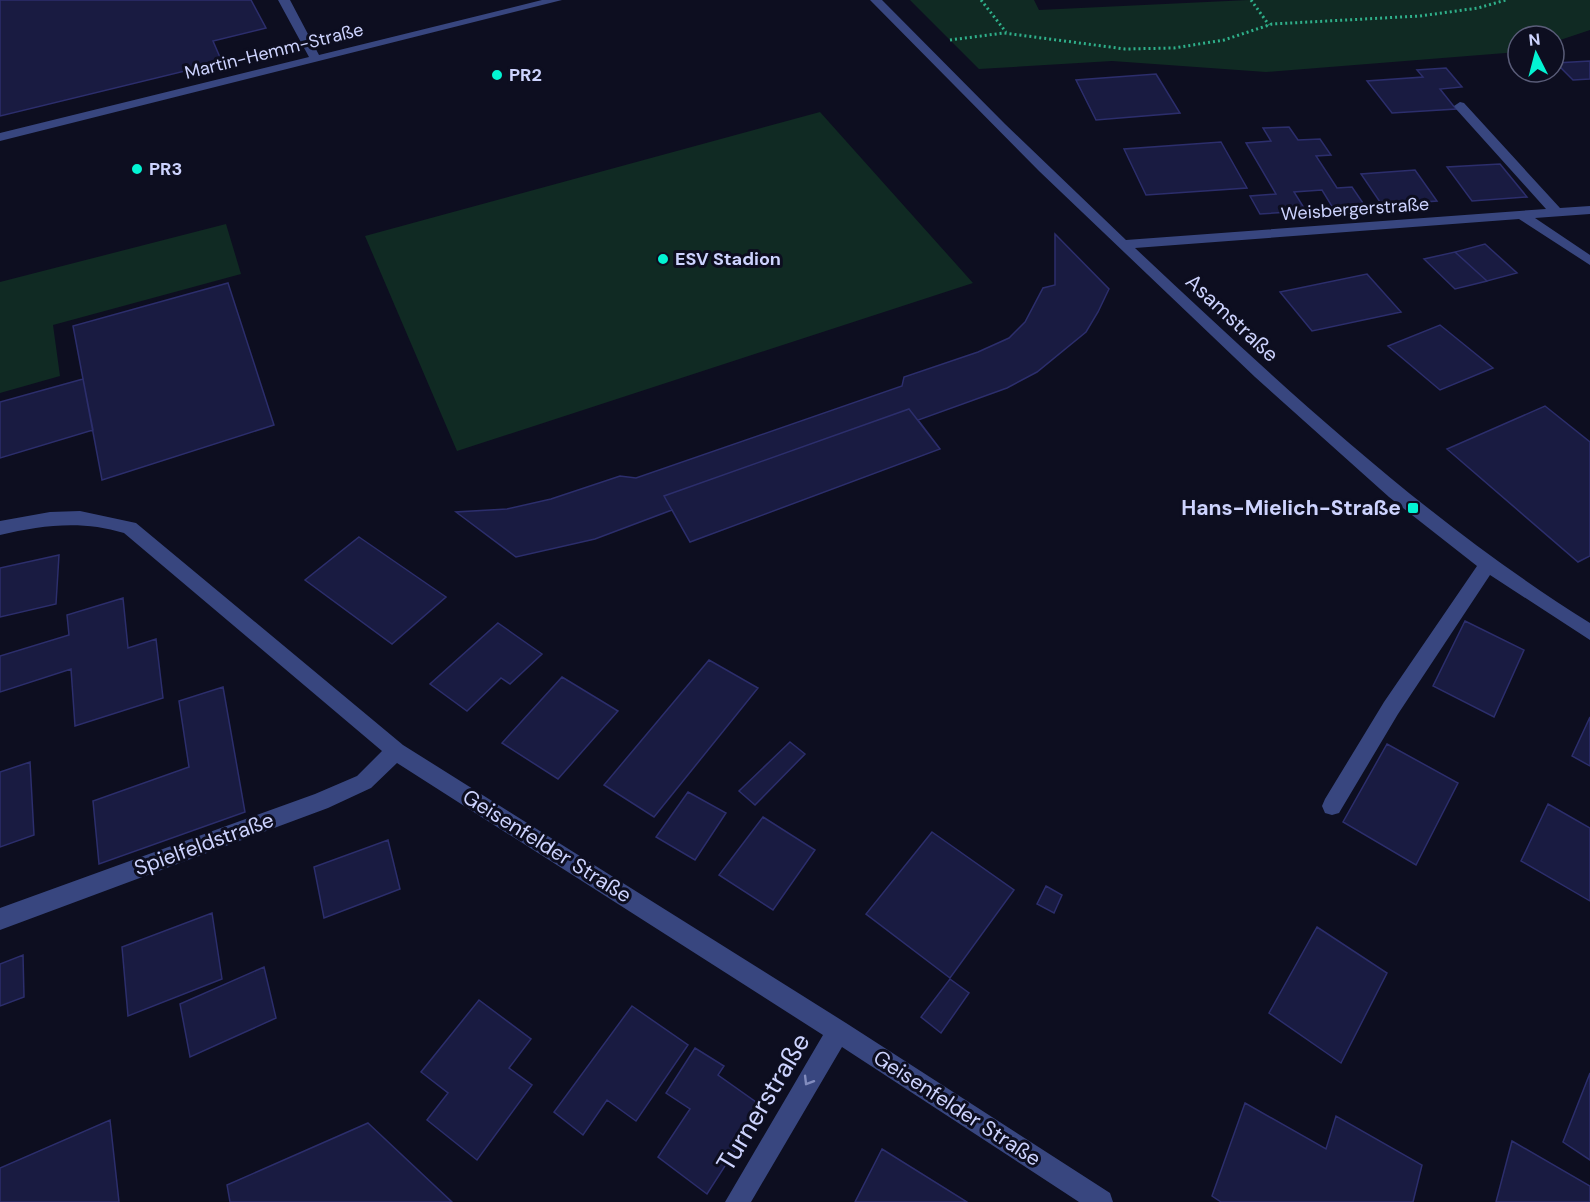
<svg xmlns="http://www.w3.org/2000/svg" width="1590" height="1202" font-family="'DM Sans',sans-serif">
<style>
.green{fill:#102a23}
.building{fill:#191b41;stroke:#2c2e6c;stroke-width:1.5}
.lines{fill:none;stroke-linecap:round;stroke-linejoin:round}
.path{stroke:#2fb08a;stroke-width:3;stroke-dasharray:2 3;stroke-linecap:butt}
.minor{fill:#38467f;fill-rule:evenodd}
.oneway{stroke:#828cbe}
.poi-dot{fill:#03f4d3;stroke:#0d0e20;stroke-width:2}
.labels{text-anchor:middle;stroke-width:6;stroke-linejoin:round;paint-order:stroke}
.far-street-label{font-size:18px;fill:#cdd3fe;stroke:#0d0e20}
.far-poi-label{font-size:18px;font-weight:bold;fill:#cdd3fe;stroke:#0d0e20;text-anchor:start}
.street-label{font-size:21px;fill:#cdd3fe;stroke:#0d0e20}
.poi-label{font-size:21px;font-weight:bold;fill:#cdd3fe;stroke:#0d0e20;text-anchor:end}
.near-street-label{font-size:26px;fill:#cdd3fe;stroke:#0d0e20}
</style>
<rect width="100%" height="100%" fill="#0d0e20"/>
<!-- green -->
<path class="green" d="M910 0H1034L1039 10 1249 0H1590V30L1554 42V36H1518V52L1266 72 1112 61 979 69Z
M820 112 973 283 457 451 365 236Z
M226 224 241 274 53 325 60 376 0 393V282Z"/>
<!-- building -->
<path class="building" d="M0 0H251L266 28 213 41 222 62 0 116Z
M1590 61V79L1573 80 1556 63Z
M1446 68 1462 87 1440 89 1456 109 1392 113 1367 81 1423 77 1417 70Z
M1156 74 1180 113 1096 120 1076 80Z
M1289 127 1298 140 1320 139 1331 155 1316 156 1337 188 1352 187 1365 206 1333 208 1322 190 1294 192 1306 211 1260 214 1250 196 1276 194 1246 143 1271 141 1263 128Z
M1221 142 1247 188 1146 195 1124 149Z
M1500 164 1527 197 1472 201 1447 167Z
M1415 170 1437 201 1382 205 1361 174Z
M1055 234 1109 289 1098 312 1086 332 1037 372 1007 388 918 420 940 449 690 542 672 510 595 539 516 557 456 512 507 509 551 499 620 476 636 478 902 386 904 377 978 352 1009 338 1025 322 1043 288 1055 285Z
M1485 244 1517 273 1487 281 1455 252Z
M1455 252 1487 281 1455 289 1424 259Z
M1367 274 1401 312 1312 331 1280 292Z
M228 283 274 425 102 480 73 326Z
M1440 325 1493 368 1440 390 1388 346Z
M83 379 93 430 0 458V402Z
M1545 406 1590 442V556L1578 562 1447 449Z
M909 409 940 449 690 542 664 496Z
M359 537 446 597 392 644 305 580Z
M59 555 56 604 0 617V568Z
M123 598 128 648 156 639 163 698 75 726 71 669 0 692V656L69 635 67 615Z
M1465 621 1524 650 1494 717 1433 686Z
M498 623 542 654 510 684 501 678 467 711 430 684Z
M709 660 758 688 654 817 604 785Z
M562 677 618 711 558 779 502 743Z
M223 687 245 812 99 864 93 801 189 767 179 701Z
M1590 717V766L1572 756Z
M790 742 805 754 755 805 739 791Z
M1387 744 1458 783 1416 865 1343 822Z
M30 762 34 835 0 847V772Z
M688 792 726 813 695 860 656 837Z
M1548 804 1590 828V901L1521 861Z
M763 817 815 850 773 910 719 875Z
M932 832 1014 890 950 978 866 914Z
M388 840 400 889 324 918 314 867Z
M1046 886 1062 895 1054 913 1037 904Z
M212 913 222 979 128 1016 122 947Z
M1317 927 1387 973 1341 1063 1269 1013Z
M23 955 24 997 0 1006V964Z
M264 967 276 1018 190 1057 180 1004Z
M950 979 969 993 941 1033 921 1017Z
M479 1000 531 1039 509 1068 532 1085 477 1160 427 1120 448 1093 421 1072Z
M632 1006 688 1045 636 1121 607 1100 583 1135 554 1112Z
M695 1048 724 1066 718 1075 763 1107 707 1194 658 1157 690 1109 666 1093Z
M1590 1073V1160L1563 1142Z
M1245 1103 1326 1149 1336 1116 1422 1165 1413 1202H1221L1212 1196Z
M110 1120 119 1202H0V1168Z
M368 1123 452 1202H230L227 1185Z
M1512 1141 1590 1186V1202H1496Z
M882 1149 967 1202H855Z"/>
<g class="lines">
<!-- path -->
<path class="path" d="M981 0 1006 32
M1251 0 1269 25
M950 40 1004 33 1125 49 1174 48 1224 40 1272 24 1420 16 1478 8 1506 0"/>
<!-- minor -->
<path class="minor" d="M278 0H290L319 55 542 0H562L0 141V133L309 57Z
M870 0H882L1005 124 1126 240 1546 209 1456 109 1454 106 1460 102 1464 103 1560 208 1590 206V214L1535 218 1590 255V265L1519 219 1135 248C1279 383 1422 518 1590 623V640L1490 575 1398 714 1339 813 1332 815 1325 813 1322 806 1325 799 1384 702 1477 566 1389 497 1255 377 1039 171Z
M80 511 136 523 403 745 846 1023 1110 1193 1113 1202H1079L842 1047 751 1202H725L823 1035 397 763 371 788 328 808 0 930V908L315 794 357 776 382 751 124 533C82 520 42 525 0 535V521L50 512Z"/>
</g>
<!-- one-way arrows -->
<defs><path id="oneway-chevron" d="M-2-3.5L2.5 0L-2 3.5" fill="none" stroke-width="1.6" stroke-linecap="round" stroke-linejoin="round" transform="scale(1.5)"/></defs>
<use class="oneway" href="#oneway-chevron" transform="translate(808 1081) rotate(121)"/>
<!-- markers -->
<g class="poi-dot">
<circle cx="497" cy="75" r="6"/>
<circle cx="137" cy="169" r="6"/>
<circle cx="663" cy="259" r="6"/>
<rect x="1407" y="502" width="12" height="12" rx="3"/>
</g>
<g class="labels">
<!-- far-street labels -->
<g class="far-street-label">
<text transform="translate(274 51) rotate(-14)" y="6">Martin-Hemm-Straße</text>
<text transform="translate(1355 209) rotate(-4)" y="6">Weisbergerstraße</text>
</g>
<!-- far-poi labels -->
<g class="far-poi-label">
<text x="509" y="81">PR2</text>
<text x="149" y="175">PR3</text>
<text x="675" y="265">ESV Stadion</text>
</g>
<!-- street labels -->
<g class="street-label">
<text transform="translate(1232 318) rotate(43)" y="7">Asamstraße</text>
<text transform="translate(204 844) rotate(-20)" y="7">Spielfeldstraße</text>
<text transform="translate(547 846) rotate(32)" y="7">Geisenfelder Straße</text>
<text transform="translate(957 1108) rotate(33)" y="7">Geisenfelder Straße</text>
</g>
<!-- poi labels -->
<g class="poi-label">
<text x="1401" y="515">Hans-Mielich-Straße</text>
</g>
<!-- near-street labels -->
<g class="near-street-label">
<text transform="translate(763 1102) rotate(-59)" y="9">Turnerstraße</text>
</g>
</g>
<!-- north arrow -->
<g transform="translate(1536 54) rotate(354)"><circle r="28" fill="#0d0e20" stroke="#5a5d79" stroke-width="1.5"/>
<path d="M0-4.5L10 22L0 15L-10 22Z" fill="#03f4d3"/>
<text y="-9" font-size="16" font-weight="bold" text-anchor="middle" fill="#cdd3fe">N</text>
</g>
</svg>
